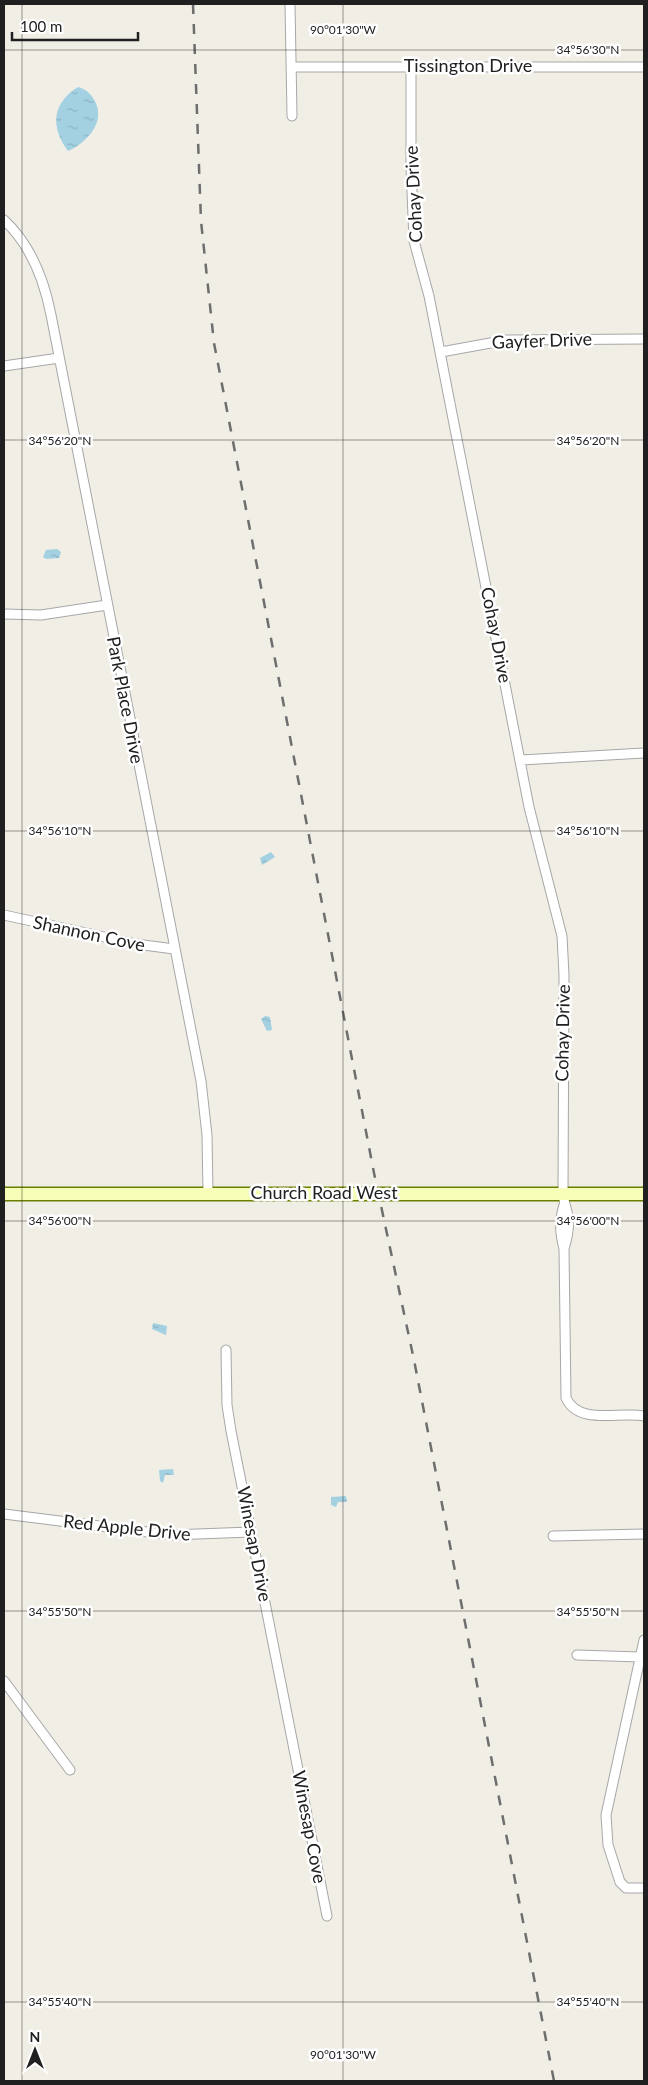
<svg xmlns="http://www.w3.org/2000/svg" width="648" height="2085" font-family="Lato,sans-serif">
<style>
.water{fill:url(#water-ripples)}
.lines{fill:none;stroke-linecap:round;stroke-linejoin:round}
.street-casing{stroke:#a7a7a7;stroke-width:11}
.secondary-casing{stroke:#6a7e00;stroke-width:15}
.street{stroke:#fff;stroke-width:9}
.secondary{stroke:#f7feb7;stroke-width:12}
.rail{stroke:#6e6e6e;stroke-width:2.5;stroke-dasharray:10 10;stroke-linecap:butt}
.ticks{fill:none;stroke:#202020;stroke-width:1;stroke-opacity:0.45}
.labels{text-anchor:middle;stroke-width:5;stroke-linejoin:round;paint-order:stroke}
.street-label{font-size:18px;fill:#202020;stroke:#fff}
.ticks-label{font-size:12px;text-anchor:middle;fill:#202020;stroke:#fff;stroke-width:5;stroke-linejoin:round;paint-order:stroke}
</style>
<defs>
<pattern id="water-ripples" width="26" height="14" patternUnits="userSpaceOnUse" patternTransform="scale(1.25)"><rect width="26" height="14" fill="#a3d1e2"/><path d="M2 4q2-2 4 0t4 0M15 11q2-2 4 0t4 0" fill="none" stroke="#8cb3c2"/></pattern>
</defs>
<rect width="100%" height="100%" fill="#f1eee6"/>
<!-- water -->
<path class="water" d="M78 87C85 89 89 92 93 98 108 120 88 142 68 151 50 127 52 103 78 87Z
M57 549 61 552 59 558 46 559 43 557 46 550Z
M271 852 275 857 262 865 260 858Z
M265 1016 270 1017 272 1030 267 1031 261 1019Z
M153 1323 167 1326 166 1335 152 1329Z
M173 1469 174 1475H165L163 1483 160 1481 159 1470Z
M346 1496 347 1502H338L336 1507 331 1505V1497Z"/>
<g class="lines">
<defs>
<path id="street" d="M290 4 292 116
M292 67H644
M411 67V167L414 241 429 296 529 807 562 936 564 975 563 1194C564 1203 567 1209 568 1217 570 1228 567 1239 564 1249
M4 220C31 245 44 279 51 315L201 1081 207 1135 208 1193
M441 352 507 340 644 339
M4 366 59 358
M4 614 41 615 107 605
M521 760 644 753
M4 915 136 944 174 949
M564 1205C559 1221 560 1233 564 1249L566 1398C579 1426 620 1411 644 1416
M226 1350 227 1405 231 1431 327 1916
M4 1514 171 1535 251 1532
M553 1536 644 1534
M644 1640 606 1815 608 1845 620 1882 626 1888H644
M577 1655 641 1657
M4 1681 70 1770"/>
<path id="secondary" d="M4 1194H644"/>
</defs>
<!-- street casing -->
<use href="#street" class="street-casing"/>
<!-- secondary casing -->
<use href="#secondary" class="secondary-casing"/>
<!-- street -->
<use href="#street" class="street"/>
<!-- secondary -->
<use href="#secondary" class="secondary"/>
<!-- rail -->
<path class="rail" d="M193 4 201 221 214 343 374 1173 414 1360 554 2081"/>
</g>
<!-- ticks -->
<path class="ticks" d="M22 4V2081M343 4V2081M4 50H644M4 440H644M4 831H644M4 1221H644M4 1611H644M4 2002H644"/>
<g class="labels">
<!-- street labels -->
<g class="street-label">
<text x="468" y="72">Tissington Drive</text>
<text transform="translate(414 194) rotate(-93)" y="6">Cohay Drive</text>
<text transform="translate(542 341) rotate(-2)" y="6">Gayfer Drive</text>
<text transform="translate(496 635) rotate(79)" y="6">Cohay Drive</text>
<text transform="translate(125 700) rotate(79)" y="6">Park Place Drive</text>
<text transform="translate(89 934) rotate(12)" y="6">Shannon Cove</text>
<text transform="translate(563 1033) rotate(-89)" y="6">Cohay Drive</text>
<text x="324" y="1199">Church Road West</text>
<text transform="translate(127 1528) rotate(6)" y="6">Red Apple Drive</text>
<text transform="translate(254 1544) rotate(79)" y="6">Winesap Drive</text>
<text transform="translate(309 1827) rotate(79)" y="6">Winesap Cove</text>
</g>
</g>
<g class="ticks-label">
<text x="343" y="34">90°01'30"W</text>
<text x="588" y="54">34°56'30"N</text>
<text x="60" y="445">34°56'20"N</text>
<text x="588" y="445">34°56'20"N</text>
<text x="60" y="835">34°56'10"N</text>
<text x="588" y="835">34°56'10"N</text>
<text x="60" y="1225">34°56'00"N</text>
<text x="588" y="1225">34°56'00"N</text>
<text x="60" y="1616">34°55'50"N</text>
<text x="588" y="1616">34°55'50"N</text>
<text x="60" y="2006">34°55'40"N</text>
<text x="588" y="2006">34°55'40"N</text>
<text x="343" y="2059">90°01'30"W</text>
</g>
<!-- border -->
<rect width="648" height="2085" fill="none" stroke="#202020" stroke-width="10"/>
<!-- north arrow -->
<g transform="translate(35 2050)" stroke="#ffffff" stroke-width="4" paint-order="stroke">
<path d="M0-4L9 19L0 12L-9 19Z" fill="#202020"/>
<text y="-8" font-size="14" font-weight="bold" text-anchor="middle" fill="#202020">N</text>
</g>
<!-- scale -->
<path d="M12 32v8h126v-8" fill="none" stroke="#202020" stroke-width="2.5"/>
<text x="20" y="32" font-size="15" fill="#202020" stroke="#ffffff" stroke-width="4" paint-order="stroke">100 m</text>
</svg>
